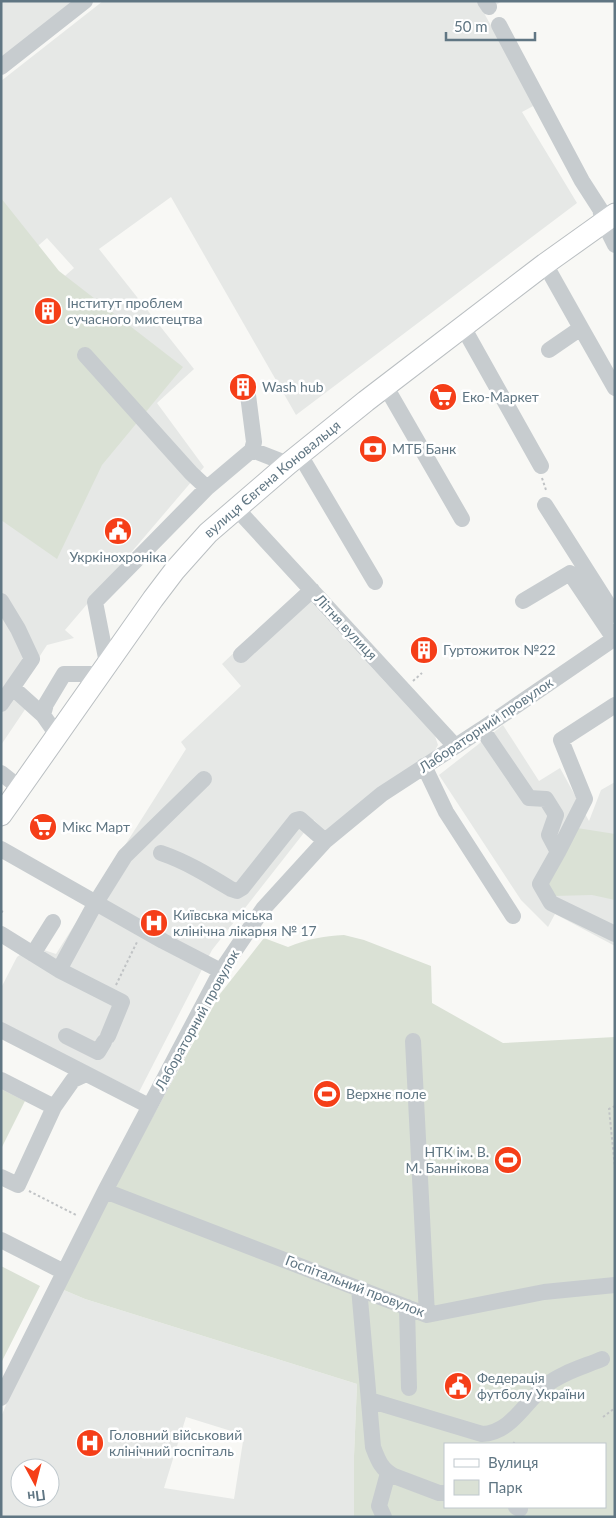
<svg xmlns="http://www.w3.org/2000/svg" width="616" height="1518" font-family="Lato,sans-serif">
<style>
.built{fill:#e6e8e6;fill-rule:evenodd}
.green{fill:#dae1d5;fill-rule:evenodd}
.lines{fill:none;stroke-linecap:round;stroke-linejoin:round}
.major-casing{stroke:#babfc2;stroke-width:23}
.path{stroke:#c0c3c5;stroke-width:2;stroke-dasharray:2.5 2.5;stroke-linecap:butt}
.minor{stroke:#c7cccf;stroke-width:16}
.major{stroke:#fff;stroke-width:21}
.labels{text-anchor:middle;stroke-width:5;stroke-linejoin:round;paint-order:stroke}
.poi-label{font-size:14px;fill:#607683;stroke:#fff;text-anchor:start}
.street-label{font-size:14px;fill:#607683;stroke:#fff}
</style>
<rect width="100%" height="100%" fill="#f8f8f5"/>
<!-- built -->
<path class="built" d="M1 1H75L1 59Z
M103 1H502L484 13 535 105 522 112 577 203 296 415 171 197 99 249 194 369 157 403 204 467 65 630 74 638 47 645 15 694 28 705 1 745V332L74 268 47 238 1 278V81Z
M300 590 435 736 438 745 432 755 326 833 314 820 212 950 139 1092 1 1023V988L17 957 32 946 56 954 186 749 181 742 241 686 222 664Z
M503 725 539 781 560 768 589 821 601 790 615 782V946L555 914 548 927 521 900 439 775Z
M59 1288 85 1299 357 1384 354 1456V1517H1V1417L23 1364ZM186 1417 244 1435 234 1499 164 1488ZM20 1468H50V1498H20Z"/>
<!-- green -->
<path class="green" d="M1 198 59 271 183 367 102 465 57 559 1 520Z
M577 828 615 834V900L592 895 554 896 546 883Z
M344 935 364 940 431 966 432 1003 503 1043 615 1037V1517H354V1456L357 1384 85 1299 59 1288 220 994 264 938 288 947C307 939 323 936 344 935ZM445 1444H605V1507H445Z
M1 1089 25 1101 1 1149Z
M1 1266 40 1286 1 1363Z"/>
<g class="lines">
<defs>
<g id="major">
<path id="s1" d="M1 815 153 599 175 570 208 533 288 464 366 401 545 264 615 214"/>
</g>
</defs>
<!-- major casing -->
<use href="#major" class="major-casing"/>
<!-- path -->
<path class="path" d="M542 478 546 490
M413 681 422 673
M1 911 3 912
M116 985 137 942
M615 1106 609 1109 615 1168
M29 1191 78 1216
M603 1417 615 1408
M513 1444 516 1440"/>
<!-- minor -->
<path class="minor" d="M485 1 489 7
M499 25 582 181 600 209 603 221 615 245
M1 67 85 1
M545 264 581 328 549 350
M463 327 541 466
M581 328 615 388
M85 355 191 473 207 488 252 450 288 464
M386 387 462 519
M248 395 254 442 252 450
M300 455 375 582
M545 505 615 615
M236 508 455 746
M1 601 18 629 32 659 1 704
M523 601 570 573 615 640
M241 655 312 590
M107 663 95 602 207 488
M13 688 43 715 57 735
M615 705 561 740 585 799 558 852 540 884 551 903 615 934
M43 715 46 704 64 674H100
M482 729 529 798 546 799 556 815 549 835 558 852
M424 766 446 812 513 916
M1 773 20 788
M1 849 163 941 221 971
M161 853C187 862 208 875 231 889L237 891 242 888 296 820 300 819 325 841
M1 934 59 970 122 1002 108 1036
M33 954 53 922
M59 970 95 904 125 856 204 779
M1 1030 149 1106
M66 1036 98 1052 104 1042
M413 1041 427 1315
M1 1080 54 1107 73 1080 86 1074
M1 1177 18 1185 54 1107
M105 1191 427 1315 544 1292 615 1285
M1 1240 64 1272
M359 1288 373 1447C378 1460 381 1469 394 1476L439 1493H445
M407 1307 409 1388
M1 1398 105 1191 221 971 263 909 325 841 382 794 482 729 615 638
M369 1400 482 1434C511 1433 525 1402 545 1386 561 1373 583 1367 602 1359
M516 1507 520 1509
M384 1517 379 1506 388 1473"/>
<!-- major -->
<use href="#major" class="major"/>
</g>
<!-- icons -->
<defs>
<symbol id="building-disc" viewBox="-11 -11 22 22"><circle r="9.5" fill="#f53e18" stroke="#fff"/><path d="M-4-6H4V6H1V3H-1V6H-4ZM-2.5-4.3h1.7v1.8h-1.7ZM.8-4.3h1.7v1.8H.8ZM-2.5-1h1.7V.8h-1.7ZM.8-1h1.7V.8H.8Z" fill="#fff"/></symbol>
<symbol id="supermarket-disc" viewBox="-11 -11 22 22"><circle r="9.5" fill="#f53e18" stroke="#fff"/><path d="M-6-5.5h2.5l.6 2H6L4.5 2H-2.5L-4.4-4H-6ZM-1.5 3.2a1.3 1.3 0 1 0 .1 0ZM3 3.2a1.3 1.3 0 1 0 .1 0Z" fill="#fff"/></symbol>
<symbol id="bank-disc" viewBox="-11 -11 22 22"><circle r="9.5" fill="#f53e18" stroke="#fff"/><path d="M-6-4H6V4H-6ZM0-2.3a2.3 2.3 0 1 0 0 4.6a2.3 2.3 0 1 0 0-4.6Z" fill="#fff"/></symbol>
<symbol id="civic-disc" viewBox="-11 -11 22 22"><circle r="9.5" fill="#f53e18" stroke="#fff"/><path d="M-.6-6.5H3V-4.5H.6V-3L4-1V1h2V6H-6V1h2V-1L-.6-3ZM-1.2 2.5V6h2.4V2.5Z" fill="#fff"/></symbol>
<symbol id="hospital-disc" viewBox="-11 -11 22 22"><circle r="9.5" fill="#f53e18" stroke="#fff"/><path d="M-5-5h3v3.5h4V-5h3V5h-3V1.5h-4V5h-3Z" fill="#fff"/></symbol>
<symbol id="stadium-disc" viewBox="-11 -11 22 22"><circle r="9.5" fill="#f53e18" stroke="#fff"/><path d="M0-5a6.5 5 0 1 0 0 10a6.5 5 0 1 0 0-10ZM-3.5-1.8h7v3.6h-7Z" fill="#fff"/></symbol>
</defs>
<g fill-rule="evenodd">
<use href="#building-disc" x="32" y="295" width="32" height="32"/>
<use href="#building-disc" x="227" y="371" width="32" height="32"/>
<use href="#supermarket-disc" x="427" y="381" width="32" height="32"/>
<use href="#bank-disc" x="357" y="433" width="32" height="32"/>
<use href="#civic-disc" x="102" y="515" width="32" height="32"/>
<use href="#building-disc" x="408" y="634" width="32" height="32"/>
<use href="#supermarket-disc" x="27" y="811" width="32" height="32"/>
<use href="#hospital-disc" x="138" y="907" width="32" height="32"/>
<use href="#stadium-disc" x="311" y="1078" width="32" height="32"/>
<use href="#stadium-disc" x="492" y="1144" width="32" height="32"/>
<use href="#civic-disc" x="442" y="1370" width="32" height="32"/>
<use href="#hospital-disc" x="74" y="1427" width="32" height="32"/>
</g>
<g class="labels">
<!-- poi labels -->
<g class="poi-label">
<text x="67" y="308">Інститут проблем<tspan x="67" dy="16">сучасного мистецтва</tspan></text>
<text x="262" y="392">Wash hub</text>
<text x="462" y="402">Еко-Маркет</text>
<text x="392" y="454">МТБ Банк</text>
<text x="118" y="562" text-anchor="middle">Укркінохроніка</text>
<text x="443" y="655">Гуртожиток №22</text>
<text x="62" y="832">Мікс Март</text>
<text x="173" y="920">Київська міська<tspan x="173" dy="16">клінічна лікарня № 17</tspan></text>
<text x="346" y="1099">Верхнє поле</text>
<text x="489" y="1157" text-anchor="end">НТК ім. В.<tspan x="489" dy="16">М. Баннікова</tspan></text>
<text x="477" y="1383">Федерація<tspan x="477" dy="16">футболу України</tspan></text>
<text x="109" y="1440">Головний військовий<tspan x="109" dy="16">клінічний госпіталь</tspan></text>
</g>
<!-- street labels -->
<g class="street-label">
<text dy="5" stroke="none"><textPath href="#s1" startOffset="434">вулиця Євгена Коновальця</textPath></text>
<text transform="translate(346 627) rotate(47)" y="5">Літня вулиця</text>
<text transform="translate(486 725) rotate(-34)" y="5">Лабораторний провулок</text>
<text transform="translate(197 1020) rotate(-61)" y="5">Лабораторний провулок</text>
<text transform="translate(355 1286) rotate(21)" y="5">Госпітальний провулок</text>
</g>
</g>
<!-- border -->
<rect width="616" height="1518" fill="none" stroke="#607683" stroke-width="5"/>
<!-- legend -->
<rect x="444" y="1443" width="162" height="65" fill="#ffffff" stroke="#bfc8cd"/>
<rect x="454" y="1459" width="25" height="8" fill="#ffffff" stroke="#bfc8cd"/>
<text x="488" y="1468" font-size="15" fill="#607683">Вулиця</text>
<rect x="454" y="1480" width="25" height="15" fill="#dae1d5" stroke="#bfc8cd"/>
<text x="488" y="1493" font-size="15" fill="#607683">Парк</text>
<!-- north arrow -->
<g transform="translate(35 1483) rotate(173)"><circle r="24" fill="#ffffff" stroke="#bfc8cd"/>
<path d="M0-4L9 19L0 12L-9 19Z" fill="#f53e18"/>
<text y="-8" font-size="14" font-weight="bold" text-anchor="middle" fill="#607683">Пн</text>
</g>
<!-- scale -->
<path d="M446 32v8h89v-8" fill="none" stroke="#607683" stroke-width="2.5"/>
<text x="454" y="32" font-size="15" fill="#607683" stroke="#ffffff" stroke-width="4" paint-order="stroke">50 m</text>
</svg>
